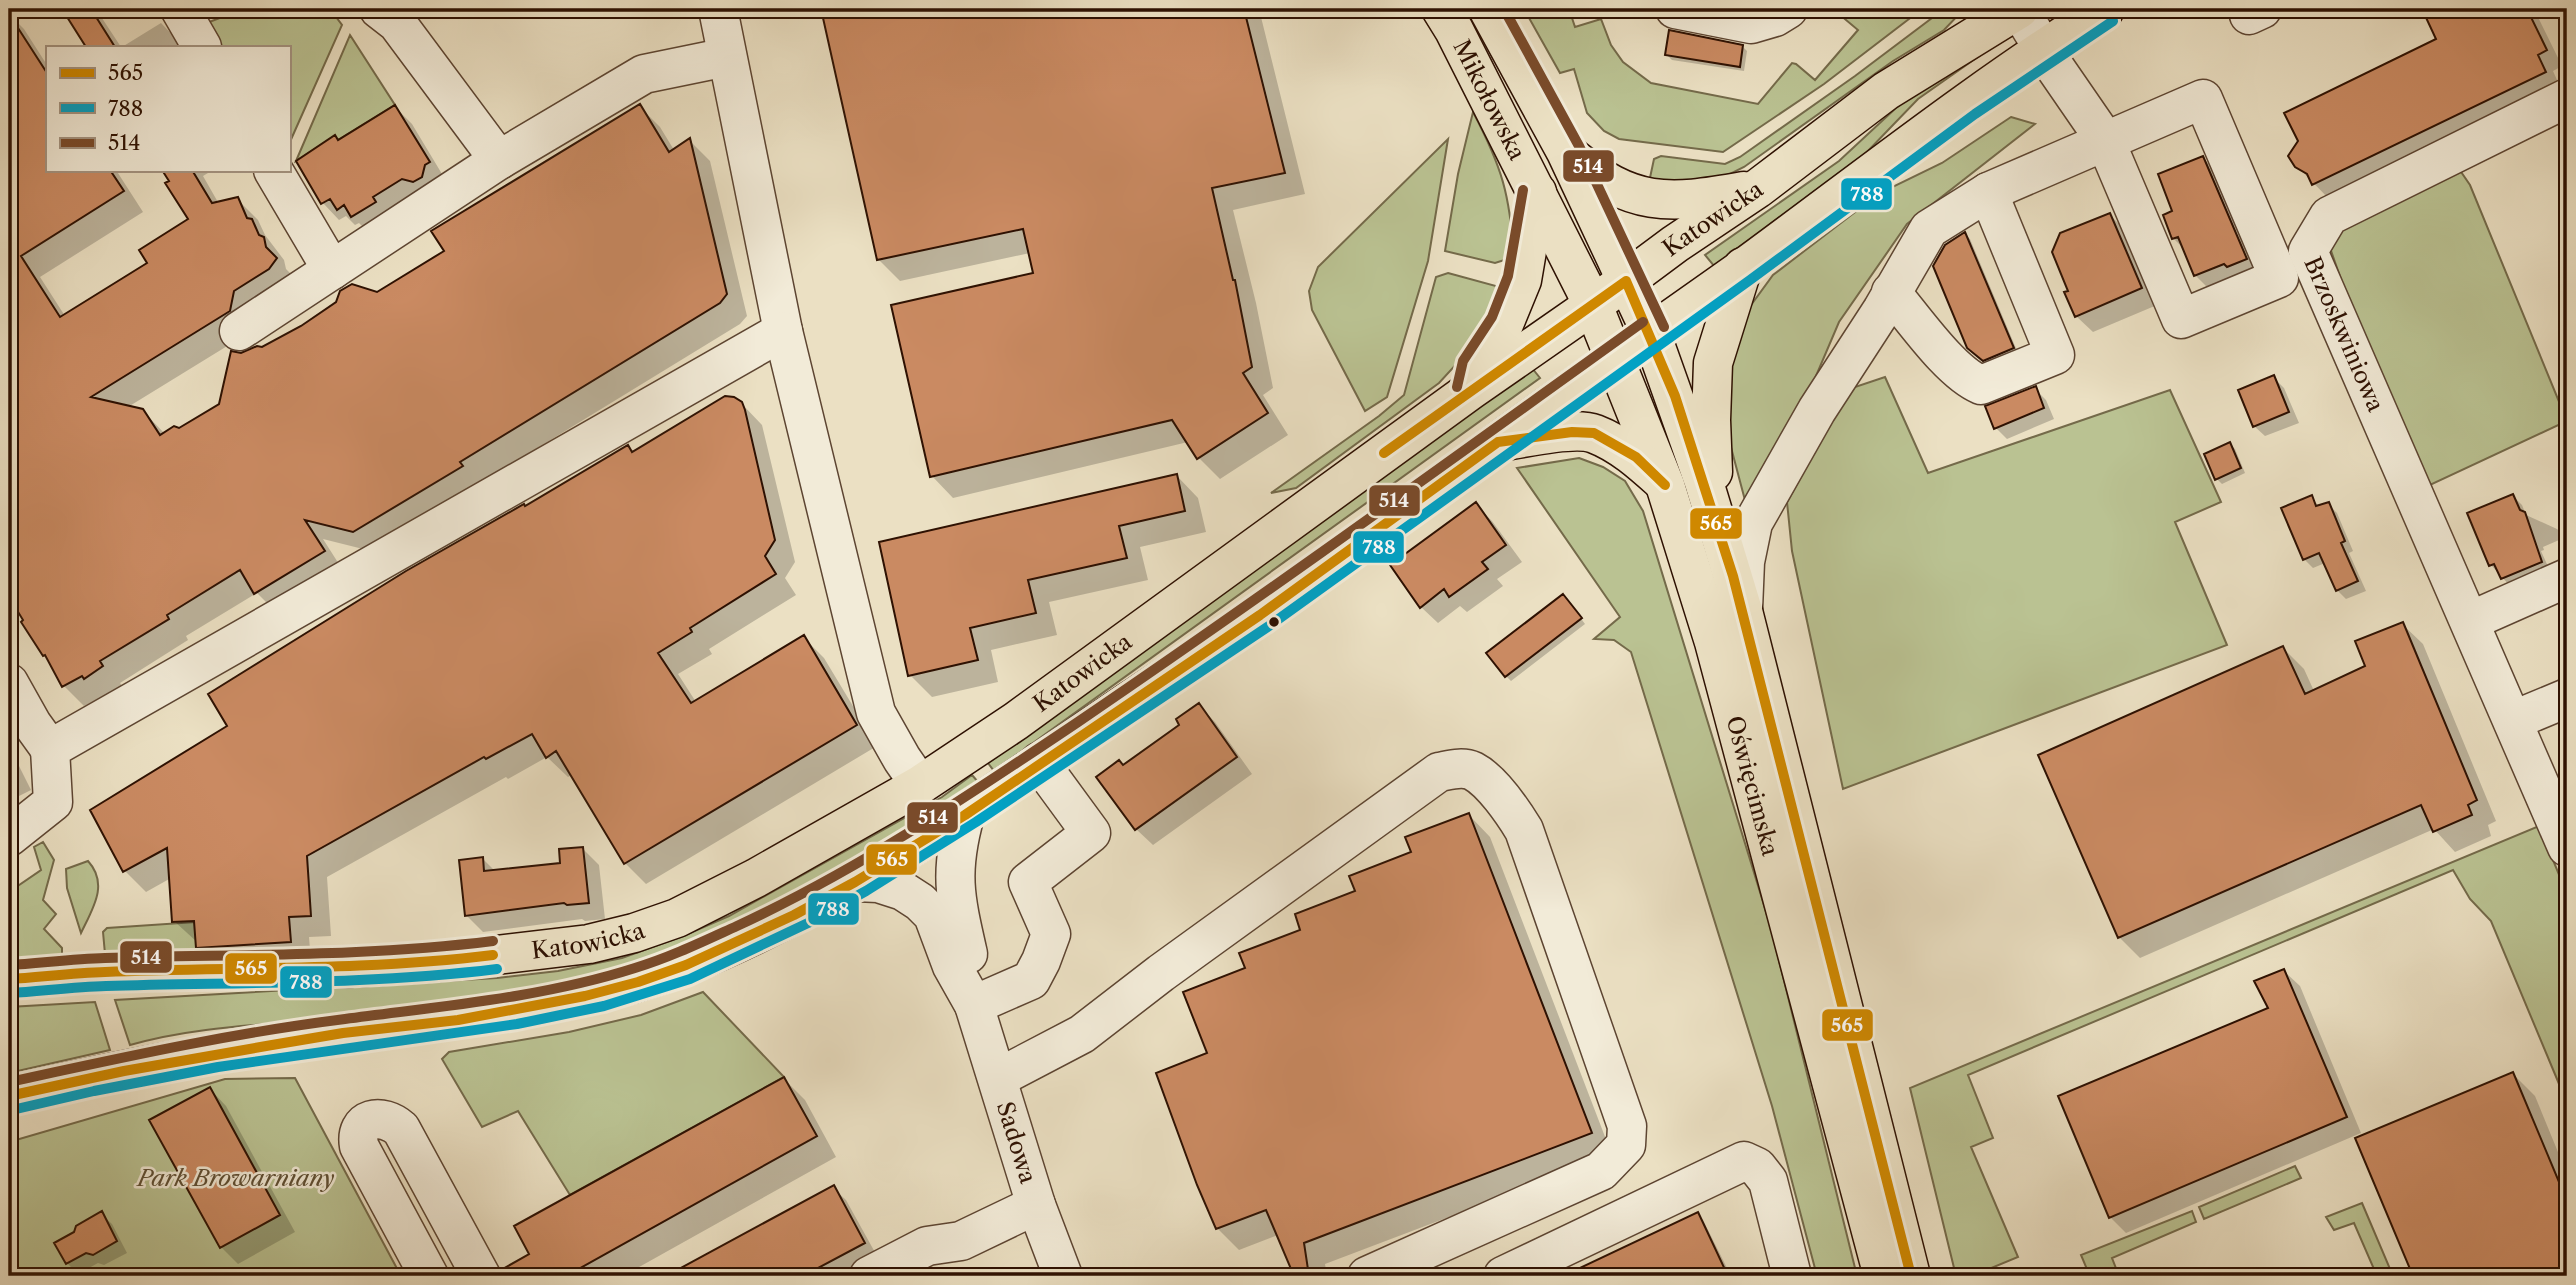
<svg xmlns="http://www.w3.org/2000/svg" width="2576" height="1285" font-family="'Libre Caslon Text',serif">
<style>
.green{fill:#bac292;stroke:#746a4a;stroke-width:2}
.shadow{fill:#0003}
.building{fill:#ca8a62;stroke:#2e1102;stroke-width:2}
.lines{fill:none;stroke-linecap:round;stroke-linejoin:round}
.minor-casing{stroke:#5d4532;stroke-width:41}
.major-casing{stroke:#2e1102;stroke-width:41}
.minor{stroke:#f2ebd8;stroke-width:38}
.major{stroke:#ebe0c3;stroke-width:38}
.bus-1-casing{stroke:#f2ebd8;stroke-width:16}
.bus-2-casing{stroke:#f2ebd8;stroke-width:16}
.bus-3-casing{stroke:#f2ebd8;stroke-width:16}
.bus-1{stroke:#cf8800;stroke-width:10}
.bus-2{stroke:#02a1c4;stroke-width:10}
.bus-3{stroke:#7a4b2a;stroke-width:10}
.bus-dot{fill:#2e1102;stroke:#f2ebd8;stroke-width:2.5}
.labels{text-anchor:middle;stroke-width:5;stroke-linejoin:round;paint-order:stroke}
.street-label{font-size:23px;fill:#2e1102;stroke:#f2ebd8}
.park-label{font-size:23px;font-style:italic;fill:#5f4f34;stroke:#f2ebd8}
.line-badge{stroke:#f2ebd8;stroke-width:2.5}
.badge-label{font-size:19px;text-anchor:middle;font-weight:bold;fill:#fff}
</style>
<rect width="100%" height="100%" fill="#ebe0c3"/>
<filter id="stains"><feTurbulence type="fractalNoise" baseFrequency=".00286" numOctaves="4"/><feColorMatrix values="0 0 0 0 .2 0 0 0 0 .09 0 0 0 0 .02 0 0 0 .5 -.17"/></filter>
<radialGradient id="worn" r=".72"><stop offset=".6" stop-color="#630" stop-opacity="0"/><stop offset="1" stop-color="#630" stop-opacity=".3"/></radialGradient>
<!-- green -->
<path class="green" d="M243 9H330L342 25 289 144V47H218L204 24Z
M1524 9H1569L1575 27 1601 19 1611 45 1623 62 1651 83 1758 104 1792 63 1796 64 1815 80 1858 30 1833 9H1922L1824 84 1723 152 1619 139 1604 131 1587 113 1574 69 1560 73Z
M1944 9H1964L1944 30 1893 61 1744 167 1722 178 1648 187 1654 159 1661 156 1725 164 1740 157 1855 76Z
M350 35 395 105 338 140 335 136 296 161Z
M1982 54 1918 99 1866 153 1714 266 1705 255 1839 161 1911 94Z
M1473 112C1502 167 1510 195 1514 257L1495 263 1445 251 1458 174Z
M2011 117 2035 124 1907 224 1839 322 1784 451 1746 504 1728 436 1727 391 1737 334 1746 312 1773 275 1880 193 1942 163Z
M1448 139 1428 261 1387 397 1365 411 1312 310 1309 291 1318 267Z
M2457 166 2470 185 2567 421 2430 485 2351 308 2329 245 2337 221Z
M1448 273 1507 289 1473 346 1439 383 1296 488 1271 493 1379 416 1404 395 1436 277Z
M1532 368 1540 378 994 771 988 763Z
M1885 377 1928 473 2170 390 2221 502 2175 522 2227 645 1843 789 1792 551 1787 502 1849 389Z
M1579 458 1603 467 1625 481 1643 511 1771 928 1857 1276H1817L1772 1106 1631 652 1614 640 1594 639 1620 617 1517 468Z
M972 775 979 783C849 867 713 954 560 984 522 992 483 996 445 1001 405 1007 365 1015 324 1019 260 1025 192 1027 130 1045L115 1000 497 978 558 971 622 958 683 936 729 916 942 797Z
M2539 826 2567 894V1103L2491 921 2470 899 2453 870 1968 1075 1993 1138 1971 1147 2018 1257 1972 1276H1956L1910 1088Z
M43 842 54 860 43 900 56 914 44 929 62 948V957L9 960V892L41 870 34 847Z
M88 861C109 884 93 908 81 933L67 888 66 869Z
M196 922 200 950 105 954 103 932 107 928Z
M703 992 784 1077 570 1195 518 1111 482 1127 442 1059 449 1052 569 1032 641 1015Z
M95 1002 110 1050 9 1073V1007Z
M295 1078 401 1276H9V1142L225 1079Z
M2295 1166 2301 1178 2204 1219 2199 1207Z
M2362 1203 2393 1276H2377L2354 1223 2334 1230 2326 1217Z
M2192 1211 2196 1222 2112 1258 2119 1276 2089 1274 2081 1255Z"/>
<!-- shadow -->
<path class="shadow" d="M64 9H96L121 47H88Z
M823 9H1259L1305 194 1233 210 1256 303 1273 388 1263 395 1288 435 1220 479 1199 458 1188 442 953 498 932 476 1035 275 1030 253 900 281 878 259Z
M2424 9H2534L2562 66 2553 71 2561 89 2330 200 2297 166 2438 40Z
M9 14 24 29 47 65V170H116L143 212 40 277 65 316 149 263 190 219 164 170H213L203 176 219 204 237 199 258 220 265 235 284 260 286 269 297 280 250 332 128 407 142 410 165 434 179 429 221 406 241 355 262 349 378 294 446 252 639 106 660 127 674 150 690 141 710 161 747 316 740 324 480 483 375 552 323 539 344 572 277 613 257 593 186 636 188 640 120 683 123 687 106 698 104 696 84 706 64 686 51 661 9 600Z
M161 23 184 47H122Z
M1742 46 1747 51 1744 71 1672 60 1667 55Z
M395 107 412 124 445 179 369 233 359 223 355 225 346 216 339 220 323 203 299 161 339 141Z
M2203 158 2220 175 2262 275 2212 292 2195 275 2185 250 2173 238 2175 213Z
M2110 215 2126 231 2157 305 2093 332 2076 316 2070 292Z
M1965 234 1970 239 2018 353 1989 365 1974 353Z
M2273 377 2284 388 2299 423 2265 436 2254 426Z
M2035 389 2046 400 2054 419 2007 439 1996 428Z
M741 403 762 425 795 562 785 578 796 595 709 649 712 654 678 674 696 702 804 638 824 658 877 746 646 884 625 863 572 775 568 777 547 757 508 779 506 777 327 877 331 936 309 937 311 962 218 969 197 948V942L174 921 171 878 146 892 125 871 229 726 525 508 628 447 634 453Z
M2230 444 2235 449 2245 473 2222 484 2217 479Z
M1177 476 1198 498 1206 532 1140 547 1148 580 1049 602 1057 635 991 650 998 682 932 697 910 675 881 543Z
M2567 479V492L2562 481Z
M2513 496 2522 505 2526 515 2557 529 2566 537 2543 547 2544 550 2541 551 2550 571 2512 588 2491 565Z
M2311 498 2320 507 2328 504 2337 513 2353 551 2349 553 2366 591 2346 599 2337 590 2325 563 2313 568 2304 559Z
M1476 505 1492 521 1522 562 1497 579 1503 586 1467 612 1460 606 1438 623 1421 607Z
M1568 601 1585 624 1511 681 1506 676Z
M2567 604V624L2559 607Z
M2402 624 2423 644 2496 821 2488 825 2491 836 2455 852 2434 829 2140 958 2119 937 2283 648 2304 669 2314 691 2368 667Z
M1198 705 1215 722 1252 774 1153 845 1136 829 1123 767 1181 725Z
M9 746 31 790 9 801Z
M1469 815 1490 837 1612 1155 1325 1264 1327 1276H1296L1278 1235 1239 1250 1217 1228 1209 1054 1247 969Z
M583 849 599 865 605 919 585 921 582 919 483 932 466 915 483 859 495 871 562 864Z
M2284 971 2300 986 2361 1133 2126 1233 2110 1217 2271 1009Z
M2513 1074 2535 1096 2567 1174V1276H2414L2357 1139Z
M784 1079 805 1100 836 1157 623 1276H504L503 1271Z
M210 1089 226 1106 295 1232 238 1264 221 1247Z
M833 1188 846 1200 877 1256 840 1276H670Z
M101 1214 112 1224 127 1253 104 1265 98 1263 78 1274 67 1263Z
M1697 1214 1703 1220 1731 1276H1567Z"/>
<!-- building -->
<path class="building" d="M62 9H91L115 47H86Z
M821 9H1244L1285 173 1212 188 1233 280H1235L1252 367 1243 373 1268 413 1197 459 1172 420 930 477 891 305 1033 273 1023 229 877 260Z
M2422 9H2527L2547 50 2538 55 2546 72 2312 185 2307 174 2295 167 2288 156 2298 141 2284 113 2436 39Z
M9 14 47 73V170H110L124 191 21 256 60 317 147 263 139 250 188 219 165 183 169 181 162 170H192L212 203 238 197 247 218 252 219 259 235 264 237 266 247 277 258 269 269 234 291 230 311 91 397 143 409 160 435 174 426 179 428 219 404 231 351 241 353 257 346 262 347 301 326 336 302 340 291 352 284 377 292 444 251 431 231 640 104 669 152 690 138 727 294 720 303 460 462 463 466 353 532 305 520 325 551 254 594 240 570 167 615 169 619 100 661 103 666 84 679 82 676 62 687 45 655 43 656 21 622 23 620 9 597Z
M1669 30 1743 45 1740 67 1665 55Z
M395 105 430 162 425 165 422 177 413 182 402 179 373 197 376 202 351 217 344 205 337 210 330 199 321 204 296 161 335 135 338 140Z
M2203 156 2247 259 2227 267 2224 264 2194 276 2178 237 2172 239 2163 215 2172 211 2158 174Z
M2110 213 2142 288 2075 317 2064 292 2068 291 2052 252 2060 233Z
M1965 232 2014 348 1983 361 1967 348 1933 266 1945 245Z
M2274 375 2289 412 2253 427 2238 390Z
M2036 386 2044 408 1994 429 1985 406Z
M725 396 734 397 742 402 745 410 775 540 765 556 776 574 690 628 692 632 658 653 691 703 804 635 857 725 624 864 556 751 546 758 532 734 486 759 484 757 307 856 311 916 289 917 291 942 196 948 194 921 172 922 167 848 123 872 90 810 227 726 208 694 406 571 524 504 525 506 628 445 632 452Z
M2230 442 2241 468 2215 480 2204 454Z
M1177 474 1185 511 1119 526 1127 558 1028 580 1036 613 970 628 978 660 908 676 879 542Z
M2513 494 2520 510 2525 512 2542 562 2501 579 2494 564 2489 566 2467 513Z
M2312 495 2316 506 2329 502 2345 541 2341 543 2358 581 2336 591 2319 553 2303 560 2281 508Z
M1476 502 1506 545 1482 562 1488 569 1449 597 1444 589 1420 608 1390 565Z
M1563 594 1582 618 1505 677 1486 653Z
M2403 622 2477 800 2468 805 2472 815 2433 832 2421 805 2118 938 2038 755 2283 646 2305 694 2365 666 2355 641Z
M1199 703 1237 757 1135 830 1096 777 1119 760 1123 765 1179 725 1176 719Z
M1469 813 1592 1133 1304 1243 1309 1276H1294L1266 1210 1216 1229 1197 1185 1156 1073 1207 1053 1183 992 1245 968 1239 953 1300 930 1295 914 1355 891 1349 876 1411 852 1405 837Z
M583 847 589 903 567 905 564 903 465 916 459 860 483 857 484 871 560 863 559 849Z
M2284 969 2347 1117 2109 1218 2058 1096 2268 1008 2254 981Z
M2513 1072 2567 1201V1276H2413L2355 1138Z
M784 1077 817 1136 566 1276H503L501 1270 529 1254 514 1226Z
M210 1087 280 1215 220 1248 149 1120Z
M834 1185 865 1243 803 1276H666Z
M102 1211 117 1241 93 1255 86 1253 66 1264 54 1243 74 1232 76 1226Z
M1698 1212 1728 1276H1563Z"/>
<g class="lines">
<defs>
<g id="minor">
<path d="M180 9 202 47"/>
<path d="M379 9 397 23 499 160 644 74 727 57"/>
<path d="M718 9 783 331 876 713 902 759 920 785"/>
<path d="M1675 9 1751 24 1775 17 1788 9"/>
<path d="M2249 15 2262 9"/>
<path id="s1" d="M2567 98 2329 216 2308 251 2567 847"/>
<path d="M273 170 332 270"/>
<path d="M1891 292C1914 319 1950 372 1981 385L2055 355 1988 192"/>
<path d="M239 331 499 160"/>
<path d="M1743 609 1745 562 1753 523 1817 410 1882 310 1929 229 1988 192 2203 99 2279 278 2181 319 2105 140 2054 66 2019 9"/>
<path d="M2470 621 2567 578"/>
<path d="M9 683 32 724 50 749"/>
<path d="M2514 720 2567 698"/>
<path d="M965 815C949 873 955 897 968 954"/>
<path d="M9 837 53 802 50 749 783 331"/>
<path id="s2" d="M855 882 878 883 903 891 920 902 933 915 952 966 974 1005 1036 1205 1063 1276"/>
<path d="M974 1005 1031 980 1041 961 1051 934 1028 882 1091 833 1039 762"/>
<path d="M998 1078 1082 1034 1161 973 1439 772C1450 770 1462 766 1473 771 1492 781 1513 812 1524 830L1627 1126 1626 1145 1601 1171 1367 1276"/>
<path d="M429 1276 359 1146C354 1117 382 1112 401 1129L481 1276"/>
<path d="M869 1276 927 1246 961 1241 1036 1205"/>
<path d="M1503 1276 1744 1161 1757 1167 1768 1181 1792 1276"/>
</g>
<g id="major">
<path id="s3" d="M1441 9 1454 30 1593 305 1665 485 1714 642 1883 1276"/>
<path d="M1488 9 1566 152 1651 333 1704 482 1743 611 1911 1276"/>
<path d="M1569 155C1633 207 1666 205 1744 191"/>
<path d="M1471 388 1476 366 1504 324 1522 280 1537 192"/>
<path d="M1504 441C1527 438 1574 426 1595 434 1621 444 1642 463 1662 481"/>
<path d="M1713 472 1711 420 1713 363 1743 267"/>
<path id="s4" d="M9 979 103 972 346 968 438 962 589 944 634 933 677 918 756 878 920 785 1016 721 1471 390 1593 305 1675 244 1757 189 1886 91 2019 9"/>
<path d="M9 1096C118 1069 230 1049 341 1034 456 1017 575 1009 684 966 846 901 987 798 1130 701 1173 672 1218 644 1261 614 1344 557 1424 496 1505 437 1584 380 1663 325 1742 269 1862 181 1979 88 2105 9"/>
</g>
</defs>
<!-- minor casing -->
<use href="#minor" class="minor-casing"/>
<!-- major casing -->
<use href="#major" class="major-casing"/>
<!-- minor -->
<use href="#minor" class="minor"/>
<!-- major -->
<use href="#major" class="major"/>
<defs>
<path id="bus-1" d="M1626 281 1675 396 1733 576 1911 1276
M1384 453 1626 281
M9 979C41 977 73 973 105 972 235 967 364 971 493 955
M9 1096 124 1071 272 1045 343 1033 458 1020 585 996 638 982 686 965 794 915 855 882 965 815 1260 615 1498 442 1572 432 1594 433 1636 457 1665 485"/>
<path id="bus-2" d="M10 993C42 991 74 987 106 986 237 982 367 985 497 969
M12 1110 94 1091 218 1067 517 1024 604 1006 690 979 808 923 866 891 976 822 1269 626 1750 280 1975 114 2113 21"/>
<path id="bus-3" d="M1504 9 1579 146 1664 327
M1457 387 1463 361 1492 317 1508 276 1523 190
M9 965C41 963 73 959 105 958 235 954 364 957 493 941
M9 1082C120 1058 232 1033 345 1019 442 1006 541 998 635 968 671 957 704 941 737 926 858 870 968 796 1078 722 1269 592 1455 457 1643 322"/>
</defs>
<!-- bus-1 casing -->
<use href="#bus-1" class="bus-1-casing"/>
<!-- bus-2 casing -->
<use href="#bus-2" class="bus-2-casing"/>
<!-- bus-3 casing -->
<use href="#bus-3" class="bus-3-casing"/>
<!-- bus-1 -->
<use href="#bus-1" class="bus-1"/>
<!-- bus-2 -->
<use href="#bus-2" class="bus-2"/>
<!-- bus-3 -->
<use href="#bus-3" class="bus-3"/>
</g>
<!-- markers -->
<circle class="bus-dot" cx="1274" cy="622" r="6"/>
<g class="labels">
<!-- street labels -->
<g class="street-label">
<text dy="8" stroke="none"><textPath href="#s3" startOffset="103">Mikołowska</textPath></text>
<text dy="8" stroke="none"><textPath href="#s4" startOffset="1925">Katowicka</textPath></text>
<text dy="8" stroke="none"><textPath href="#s1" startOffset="397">Brzoskwiniowa</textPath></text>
<text dy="8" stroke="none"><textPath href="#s4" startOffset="1148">Katowicka</textPath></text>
<text dy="8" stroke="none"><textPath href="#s3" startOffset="840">Oświęcimska</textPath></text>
<text dy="8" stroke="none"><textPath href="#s4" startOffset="581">Katowicka</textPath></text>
<text dy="8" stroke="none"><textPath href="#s2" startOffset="331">Sadowa</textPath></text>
</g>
<!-- park labels -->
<g class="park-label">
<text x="236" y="1186">Park Browarniany</text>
</g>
</g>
<g class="line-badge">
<rect x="1562" y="149" width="53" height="34" rx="7" fill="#7a4b2a"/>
<rect x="1840" y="177" width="53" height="34" rx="7" fill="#02a1c4"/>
<rect x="1368" y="484" width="53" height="33" rx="7" fill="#7a4b2a"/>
<rect x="1689" y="507" width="54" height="33" rx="7" fill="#cf8800"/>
<rect x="1352" y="530" width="53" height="34" rx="7" fill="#02a1c4"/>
<rect x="906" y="801" width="53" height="33" rx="7" fill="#7a4b2a"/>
<rect x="865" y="843" width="53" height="33" rx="7" fill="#cf8800"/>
<rect x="807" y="892" width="53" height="34" rx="7" fill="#02a1c4"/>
<rect x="119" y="940" width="54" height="34" rx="7" fill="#7a4b2a"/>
<rect x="224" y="952" width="54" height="33" rx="7" fill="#cf8800"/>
<rect x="279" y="965" width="54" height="34" rx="7" fill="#02a1c4"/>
<rect x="1821" y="1008" width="53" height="34" rx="7" fill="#cf8800"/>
</g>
<g class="badge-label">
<text x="1588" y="173">514</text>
<text x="1867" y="201">788</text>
<text x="1394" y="507">514</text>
<text x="1716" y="530">565</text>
<text x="1379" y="554">788</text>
<text x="933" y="824">514</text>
<text x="892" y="866">565</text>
<text x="833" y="916">788</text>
<text x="146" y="964">514</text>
<text x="251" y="975">565</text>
<text x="306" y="989">788</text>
<text x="1847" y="1032">565</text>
</g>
<!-- margin -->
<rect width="2576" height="1285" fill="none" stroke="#ebe0c3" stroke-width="35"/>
<rect x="10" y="10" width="2555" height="1264" fill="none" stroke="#2e1102" stroke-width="3.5"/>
<rect x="18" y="18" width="2541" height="1250" fill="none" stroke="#2e1102" stroke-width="2"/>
<!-- legend -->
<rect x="46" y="46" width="245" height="126" fill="#f2ebd8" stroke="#a49482" stroke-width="2"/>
<rect x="60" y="68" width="35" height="10" fill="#cf8800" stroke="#a49482" stroke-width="2"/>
<text x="108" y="80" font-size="21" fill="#2e1102">565</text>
<rect x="60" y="103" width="35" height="10" fill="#02a1c4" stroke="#a49482" stroke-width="2"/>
<text x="108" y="116" font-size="21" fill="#2e1102">788</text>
<rect x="60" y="138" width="35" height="10" fill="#7a4b2a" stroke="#a49482" stroke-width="2"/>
<text x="108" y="150" font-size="21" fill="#2e1102">514</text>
<rect width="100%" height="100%" filter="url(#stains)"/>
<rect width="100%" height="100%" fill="url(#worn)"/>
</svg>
